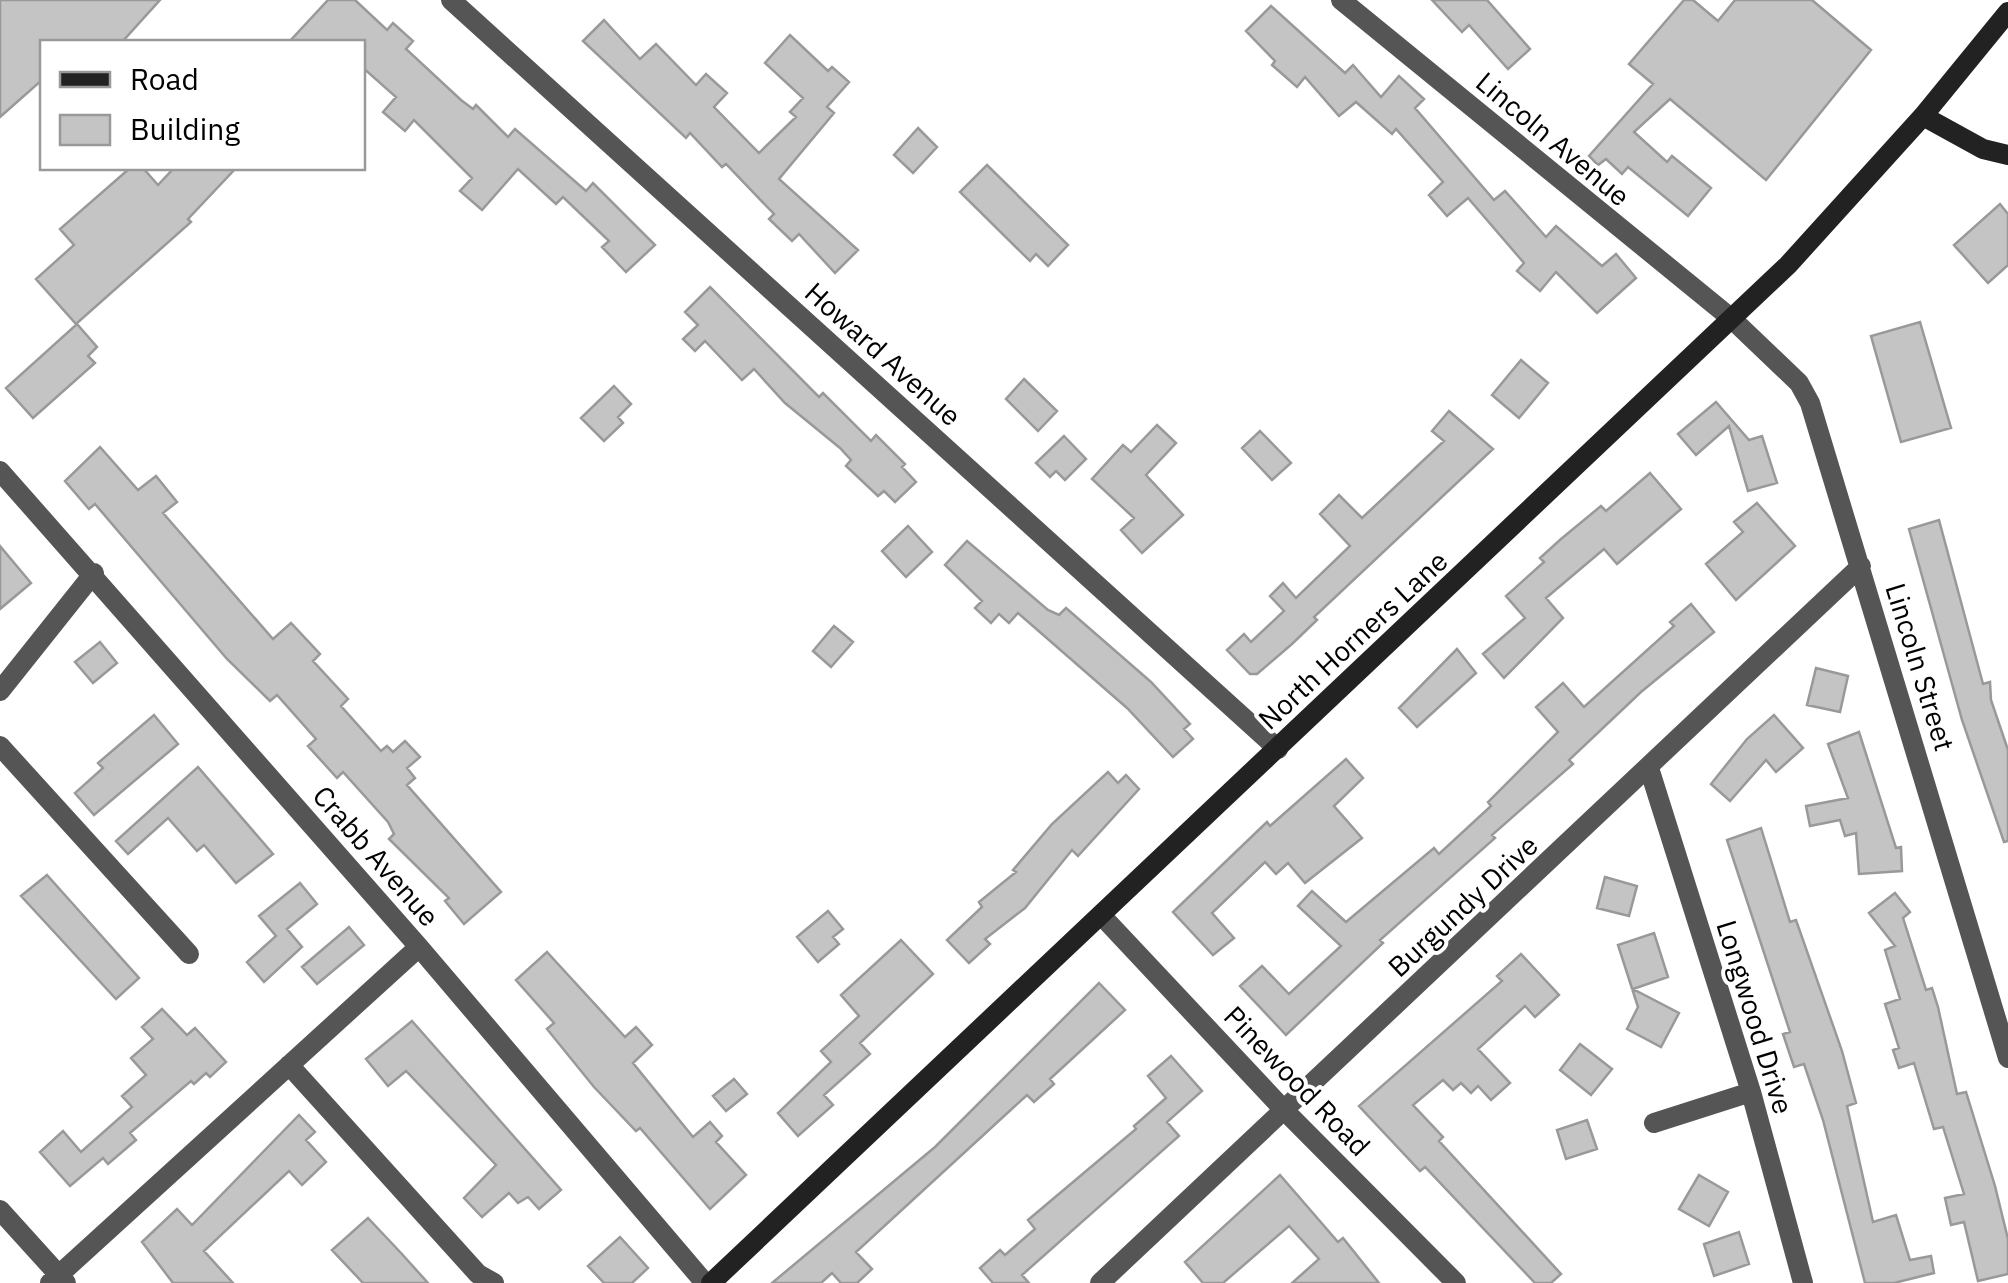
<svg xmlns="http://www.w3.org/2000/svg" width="2008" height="1283" font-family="'IBM Plex Sans',sans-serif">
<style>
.building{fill:#c4c4c4;stroke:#999;stroke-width:2.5}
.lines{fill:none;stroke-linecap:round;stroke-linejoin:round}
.street{stroke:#555;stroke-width:20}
.secondary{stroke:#222;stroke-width:20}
.labels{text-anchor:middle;stroke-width:8;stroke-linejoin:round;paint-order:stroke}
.street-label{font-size:28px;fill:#000;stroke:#fff}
</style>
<rect width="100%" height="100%" fill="#fff"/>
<!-- building -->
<path class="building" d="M0 0H160L122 42H42V80L0 117Z
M328 0H355L387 30 393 23 413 41 406 49 461 100 473 109 476 105 508 137 515 129 586 191 593 183 655 245 626 272 602 247 609 241 563 197 556 204 518 169 482 210 460 191 472 178 414 120 405 131 383 112 396 97 362 67V42H289Z
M1432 0H1487L1530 49 1508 69 1469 25 1462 32Z
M1684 0H1693L1718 21 1735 0H1812L1871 50 1766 180 1670 99 1634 132 1667 162 1672 156 1711 188 1688 216 1628 167 1622 174 1606 159 1598 165 1589 156 1653 84 1629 64Z
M1271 6 1345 73 1353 65 1381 97 1399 76 1424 99 1415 108 1494 200 1505 191 1546 237 1556 226 1602 266 1616 254 1636 278 1597 313 1556 272 1540 291 1517 271 1524 263 1468 198 1447 216 1429 195 1443 182 1396 129 1392 134 1356 102 1339 116 1305 77 1297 87 1272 65 1275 61 1246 31Z
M604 20 640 59 656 44 696 85 706 74 727 93 714 107 759 153 796 117 790 112 803 98 765 63 790 35 828 71 832 67 849 82 827 107 834 113 779 179 858 250 835 273 799 234 792 241 769 219 774 214 726 164 722 167 690 133 686 138 583 41Z
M918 128 937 147 913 173 894 155Z
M987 165 1068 245 1048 266 1036 254 1030 261 960 192Z
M130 168H143L158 185 174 168H236L188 219 191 222 76 324 36 279 74 245 60 229Z
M2000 204 2008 214V265L1988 283 1954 245Z
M710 287 819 397 823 393 871 441 876 435 905 464 902 467 916 482 895 502 884 491 878 496 846 466 851 460 840 448 785 403 754 369 742 380 705 341 695 351 683 339 698 325 685 312Z
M1920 322 1951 428 1901 442 1871 336Z
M77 324 97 347 88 356 95 363 33 418 6 388Z
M1521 360 1548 383 1519 418 1492 395Z
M1024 379 1057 411 1038 431 1006 399Z
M614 386 631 404 618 417 623 423 604 441 581 418Z
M1716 402 1749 440 1762 436 1777 483 1748 491 1729 426 1696 455 1678 434Z
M1449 411 1493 449 1314 617 1317 620 1292 644 1257 674H1250L1227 650 1244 634 1251 642 1284 611 1270 596 1283 583 1296 598 1350 546 1320 514 1339 495 1362 518 1444 441 1432 431Z
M1157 425 1176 443 1146 475 1183 515 1142 553 1121 530 1134 518 1092 479 1123 445 1131 452Z
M1260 431 1291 463 1272 480 1242 448Z
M1064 436 1086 459 1065 480 1056 471 1050 477 1036 463Z
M100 447 138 490 156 476 177 502 163 513 273 639 291 623 320 654 313 661 348 699 341 706 381 751 387 746 393 752 405 741 420 757 407 768 415 778 407 785 501 892 464 924 445 901 449 898 389 839 394 834 388 822 343 772 337 778 308 746 316 739 277 695 270 701 227 659 95 504 89 509 65 481Z
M1650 473 1681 509 1617 564 1604 549 1546 598 1563 618 1504 678 1483 654 1525 618 1506 596 1544 562 1540 558 1561 539 1601 506 1606 511Z
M1757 503 1795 546 1736 600 1706 564 1743 532 1734 522Z
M1939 520 1983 684 1990 682 1991 700 2008 750V841L2004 842 1962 720 1909 529Z
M908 526 932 552 906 577 882 551Z
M967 541 1048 610 1059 615 1066 608 1151 682 1190 724 1184 729 1193 739 1173 757 1127 708 1018 613 1009 623 999 614 991 623 975 608 982 601 945 565Z
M0 546 31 583 0 609Z
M1691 604 1714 632 1641 692 1569 760 1573 764 1492 835 1495 838 1380 940 1383 943 1286 1035 1240 986 1262 966 1289 994 1341 946 1298 906 1312 891 1346 922 1434 848 1439 854 1491 806 1488 802 1558 732 1536 707 1563 683 1584 707 1674 626 1670 622Z
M834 626 853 642 831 667 813 651Z
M100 642 117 663 93 683 75 662Z
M1457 649 1476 673 1417 727 1399 708Z
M1816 668 1848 676 1840 712 1807 705Z
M154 715 178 744 94 815 75 793 103 768 98 763Z
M1774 715 1803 748 1776 772 1766 760 1730 801 1711 784 1747 739Z
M1859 732 1896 848 1901 847 1902 871 1859 874 1856 833 1845 836 1840 820 1810 826 1806 806 1848 798 1828 744Z
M1346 759 1363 778 1334 806 1362 838 1305 883 1288 863 1276 874 1265 862 1212 913 1234 938 1213 955 1173 912 1267 822 1270 826Z
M198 767 273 854 236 883 204 845 197 851 168 818 128 854 116 841Z
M1108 772 1118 783 1126 775 1139 789 1078 856 1072 850 1025 908 985 939 990 944 969 963 947 940 982 907 979 902 1016 872 1013 870 1052 824Z
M1761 828 1790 922 1796 920 1842 1051 1856 1103 1847 1106 1873 1222 1896 1215 1910 1260 1931 1256 1934 1273 1894 1283H1865L1823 1120 1804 1064 1794 1067 1783 1034 1790 1032 1727 840Z
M47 875 139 978 116 999 21 896Z
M1605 877 1637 886 1629 916 1597 908Z
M300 883 317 904 287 929 302 947 264 982 247 962 276 936 259 916Z
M1895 893 1910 912 1903 918 1926 990 1932 988 1938 1007 1957 1094 1966 1092 1995 1186 2008 1239V1274L1978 1281 1964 1222 1951 1225 1945 1198 1964 1194 1943 1127 1934 1129 1914 1063 1899 1068 1893 1050 1899 1048 1885 1004 1900 999 1885 950 1895 946 1869 913Z
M828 911 843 929 833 937 839 944 818 962 797 937Z
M349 927 364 945 317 984 302 967Z
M1654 933 1668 977 1633 989 1679 1013 1661 1047 1627 1029 1638 1007 1618 945Z
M901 940 933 974 860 1043 870 1054 824 1095 833 1105 798 1136 778 1113 831 1062 821 1051 859 1016 841 995Z
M547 952 625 1037 636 1027 652 1045 633 1063 693 1137 710 1122 722 1136 716 1142 746 1175 710 1209 640 1128 636 1131 594 1087 547 1029 554 1023 516 980Z
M1521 954 1559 995 1535 1017 1525 1006 1478 1049 1510 1083 1491 1100 1478 1086 1471 1093 1461 1083 1453 1090 1443 1080 1413 1105 1443 1137 1439 1141 1561 1274 1551 1283H1535L1425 1167 1420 1171 1359 1106 1502 981 1497 976Z
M1099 983 1125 1010 1050 1079 1054 1084 1034 1102 1027 1095 856 1252 872 1269 857 1283H841L832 1273 821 1283H772L935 1147Z
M162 1009 187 1035 195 1028 226 1062 210 1077 206 1073 194 1084 191 1081 130 1133 136 1140 108 1164 103 1158 70 1186 40 1152 63 1131 81 1152 132 1107 122 1096 146 1075 131 1058 153 1039 142 1027Z
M412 1021 561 1190 539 1209 528 1197 518 1203 509 1193 482 1217 464 1198 496 1165 406 1071 388 1086 366 1059Z
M1580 1044 1612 1069 1591 1095 1560 1070Z
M1171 1056 1202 1091 1167 1122 1179 1136 1022 1275 1029 1283H993L980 1268 1000 1250 1005 1255 1035 1229 1028 1220 1136 1129 1134 1126 1166 1098 1148 1076Z
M734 1079 747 1094 726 1111 713 1096Z
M299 1115 315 1132 306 1140 326 1162 302 1185 289 1171 204 1251 233 1283H173L142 1242 177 1209 192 1225Z
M1587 1120 1597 1149 1566 1159 1557 1130Z
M1280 1175 1338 1242 1343 1238 1379 1283H1292L1319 1259 1289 1226 1223 1283H1203L1185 1262Z
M1699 1175 1728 1192 1709 1226 1679 1209Z
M368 1218 401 1253 428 1283H363L332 1250Z
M1739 1232 1749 1264 1714 1276 1704 1244Z
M620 1237 648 1268 632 1283H604L588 1266Z"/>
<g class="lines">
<!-- street -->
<path class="street" d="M451 0 1278 749
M1341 0 1732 319 1799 383 1810 403 2008 1058
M0 471 419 947 705 1283
M0 691 94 573
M0 746 189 954
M1649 768 1751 1092 1803 1283
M1101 915 1285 1111 1456 1283
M289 1065 478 1274 494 1283
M1654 1123 1751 1092
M0 1210 66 1283
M50 1283 419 947
M1100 1283 1861 566"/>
<!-- secondary -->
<path class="secondary" d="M1923 116 1983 149 2008 155
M711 1283 1788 265 1923 116 2008 12"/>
</g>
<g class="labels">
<!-- street labels -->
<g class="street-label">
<text transform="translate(1553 139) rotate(40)" y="10">Lincoln Avenue</text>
<text transform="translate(883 354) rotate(42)" y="10">Howard Avenue</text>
<text transform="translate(1353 640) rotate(-43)" y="10">North Horners Lane</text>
<text transform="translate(1920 667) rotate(73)" y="10">Lincoln Street</text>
<text transform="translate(376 856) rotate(49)" y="10">Crabb Avenue</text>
<text transform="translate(1463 906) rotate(-43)" y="10">Burgundy Drive</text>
<text transform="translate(1755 1017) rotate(73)" y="10">Longwood Drive</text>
<text transform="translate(1297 1081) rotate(46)" y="10">Pinewood Road</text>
</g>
</g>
<!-- legend -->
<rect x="40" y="40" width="325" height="130" fill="#ffffff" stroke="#999999" stroke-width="2.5"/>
<rect x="60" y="72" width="50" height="15" fill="#222222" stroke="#999999" stroke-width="2.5"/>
<text x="130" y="90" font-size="30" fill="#000000">Road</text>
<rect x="60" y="115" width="50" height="30" fill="#c4c4c4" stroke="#999999" stroke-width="2.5"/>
<text x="130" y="140" font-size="30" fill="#000000">Building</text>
</svg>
